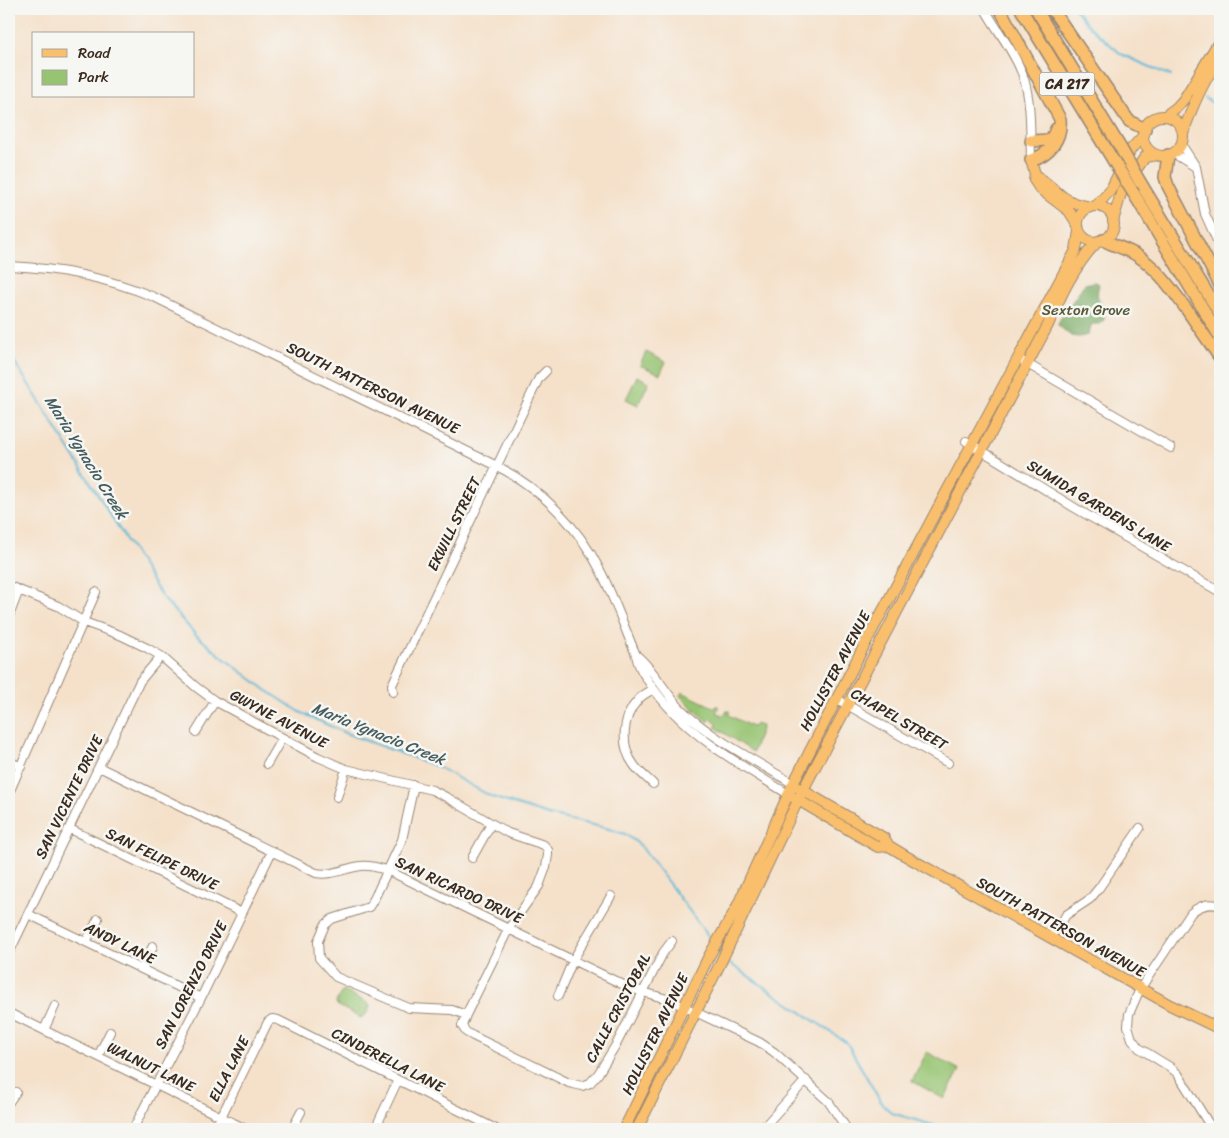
<svg xmlns="http://www.w3.org/2000/svg" width="1229" height="1138" font-family="Sriracha,sans-serif">
<style>
.green{fill:#97c472;stroke:#697748}
.forest{fill:#79aa64;stroke:#5a6a41}
.lines{fill:none;stroke-linecap:round;stroke-linejoin:round}
.stream{stroke:#5ab8d8;stroke-width:2}
.minor-casing{stroke:#988674;stroke-width:10}
.major-casing{stroke:#988674;stroke-width:12}
.highway-casing{stroke:#988674;stroke-width:14}
.minor{stroke:#fff;stroke-width:8}
.major{stroke:#f9bf6d;stroke-width:10}
.highway{stroke:#f9bf6d;stroke-width:11}
.highway-bridge-casing{stroke:#988674;stroke-width:14;stroke-linecap:butt}
.highway-bridge{stroke:#f9bf6d;stroke-width:11}
.labels{text-anchor:middle;stroke-width:5;stroke-linejoin:round;paint-order:stroke}
.shield{fill:#f6f6f2;stroke:#73675e;stroke-width:1}
.shield-label{font-size:14px;font-weight:bold;fill:#3b2a1e}
.park-label{font-size:15px;fill:#575837;stroke:#f6f6f2}
.street-label{font-size:15px;fill:#3b2a1e;stroke:#f6f6f2}
.water-label{font-size:16px;font-style:italic;fill:#465c5f;stroke:#f6f6f2}
</style>
<rect width="100%" height="100%" fill="#f6f6f2"/>
<filter id="ink" filterUnits="userSpaceOnUse"><feTurbulence type="fractalNoise" baseFrequency=".02" numOctaves="2"/><feDisplacementMap in="SourceGraphic" scale="10" xChannelSelector="R" yChannelSelector="G"/><feConvolveMatrix kernelMatrix="1 2 1 2 8 2 1 2 1" color-interpolation-filters="sRGB"/></filter>
<filter id="wash" filterUnits="userSpaceOnUse"><feTurbulence type="fractalNoise" baseFrequency=".0096" numOctaves="4" result="noise"/><feDisplacementMap in="SourceGraphic" scale="20" xChannelSelector="R" yChannelSelector="G"/><feGaussianBlur stdDeviation="1.12" result="paint"/><feColorMatrix in="noise" values="0 0 0 0 0 0 0 0 0 0 0 0 0 0 0 0 0 1.4 0 .05"/><feComposite in="paint" operator="in"/></filter>
<g filter="url(#wash)">
<rect width="100%" height="100%" fill="#f5e1ca"/>
<!-- green -->
<path class="green" d="M646 352 666 362 660 374 640 365Z
M637 376 649 382 638 405 626 399Z
M682 692 715 708 717 705 719 708 716 712 723 716 727 711H730L729 715 752 727 757 724 762 726 753 752 715 727 718 724 711 718 708 722 680 696Z
M344 991 368 1003 370 1007 365 1016 361 1018 337 1005 336 1002 341 993Z
M927 1052 960 1070 944 1099 912 1081Z"/>
<!-- forest -->
<path class="forest" d="M1093 282 1098 283 1099 285C1093 303 1106 302 1104 320L1099 324H1092L1088 335 1079 337 1071 336 1058 325V323C1066 309 1076 298 1084 284Z"/>
<g class="lines">
<!-- stream -->
<path class="stream" d="M1075 9 1090 27 1121 54 1171 76
M1205 98 1220 108
M9 353 162 597 196 635 226 660 266 690 300 712 345 733 436 766 492 797 548 815 606 828 625 834 640 845 709 937
M729 963 847 1043 882 1104 892 1113 946 1129"/>
</g>
</g>
<g filter="url(#ink)">
<g class="lines">
<defs>
<path id="minor" d="M985 9C997 31 1015 52 1023 76 1032 102 1030 133 1031 160
M1181 144 1196 167 1205 214 1220 247
M1173 153 1194 166
M9 266C59 268 108 278 154 297L497 466C541 489 577 525 600 570 614 597 624 627 636 655 638 667 644 675 651 685 685 735 738 763 788 794
M1024 362 1171 448
M966 441 1075 508 1220 592
M9 586 58 606 84 622 120 635 147 648 161 656 196 687 215 701 318 757 346 769 432 790 448 798 508 833 544 845 548 850V855L546 867 539 886 509 928 466 1015 462 1026 466 1032 473 1036 569 1083 582 1086 590 1083 598 1074 617 1043 663 953 672 941
M9 616 19 590
M636 655C655 670 665 694 683 711 716 742 756 760 793 784
M393 692 392 685 539 378 546 371
M837 699 948 763
M196 732 215 701
M9 761 21 767
M267 764 282 738
M99 767 316 873C332 876 345 868 361 866 370 865 380 868 389 871L630 988 670 1000 759 1042 774 1052 828 1101 847 1129
M653 784C647 778 639 772 634 765 620 746 622 717 638 700 642 695 648 692 654 689
M414 785 402 840 375 897 369 907 332 919 325 925 318 941 319 958 336 977 409 1008 452 1010 466 1015
M9 793 96 592
M337 797 346 769
M70 829 242 913
M472 858 491 824
M28 914 201 998
M1049 937 1058 928 1066 915 1090 899 1099 888 1140 828
M86 942 98 919
M9 953 140 681 161 656
M142 969 153 946
M558 996 573 960 611 896
M9 1013 246 1129
M44 1030 55 1006
M98 1056 110 1032
M9 1102 16 1092
M133 1129 201 998 272 851
M215 1129 268 1022 272 1019 278 1020 496 1129
M292 1129 301 1112
M375 1129 398 1080
M762 1129 806 1080
M1212 1129 1178 1074 1170 1067 1139 1048 1132 1039 1128 1026 1129 1014 1140 989 1191 913C1200 905 1209 902 1220 906"/>
<path id="major" d="M1165 116 1177 107 1184 99 1220 40
M1143 136a20 20 0 1 1 40 0a20 20 0 1 1-40 0Z
M1183 134C1192 106 1203 81 1220 58
M1031 160 1035 174 1034 180 1040 189 1069 211 1078 225
M1035 174 1063 197 1074 203 1090 207
M1096 206 1110 191 1131 149 1144 135
M1078 224a18 18 0 1 1 36 0a18 18 0 1 1-36 0Z
M1113 221 1122 190 1145 157 1157 155
M797 787 884 838 889 846 904 855 1170 1005 1220 1029
M793 797 878 847 889 846
M624 1129 709 956 736 909 793 784 865 644 1076 250 1079 231
M637 1129 719 966 803 790 1048 325C1061 295 1074 266 1098 241"/>
<path id="highway" d="M1000 9 1060 119C1062 139 1050 154 1031 160
M1021 9 1113 160
M1036 9 1120 147
M1052 9 1129 121 1145 129
M1031 141 1049 140 1053 136 1056 129
M1168 155 1165 177 1168 186 1220 285
M1140 182 1220 314
M1134 194 1220 337
M1103 240C1115 246 1127 249 1138 256 1159 270 1172 290 1187 310 1198 326 1209 342 1220 358"/>
</defs>
<!-- minor casing -->
<use href="#minor" class="minor-casing"/>
<!-- major casing -->
<use href="#major" class="major-casing"/>
<!-- highway casing -->
<use href="#highway" class="highway-casing"/>
<!-- minor -->
<use href="#minor" class="minor"/>
<!-- major -->
<use href="#major" class="major"/>
<!-- highway -->
<use href="#highway" class="highway"/>
<defs>
<path id="highway-bridge" d="M1120 147 1140 182
M1113 160 1134 194"/>
</defs>
<!-- highway-bridge casing -->
<use href="#highway-bridge" class="highway-bridge-casing"/>
<!-- highway-bridge -->
<use href="#highway-bridge" class="highway-bridge"/>
</g>
</g>
<g class="labels">
<!-- shield labels -->
<rect class="shield" x="1039.5" y="72.5" width="55" height="23" rx="4"/>
<g class="shield-label">
<text x="1067" y="89">CA 217</text>
</g>
<!-- park labels -->
<g class="park-label">
<text x="1086" y="315">Sexton Grove</text>
</g>
<!-- street labels -->
<g class="street-label">
<text transform="translate(373 388) rotate(26)" y="5">SOUTH PATTERSON AVENUE</text>
<text transform="translate(1099 506) rotate(31)" y="5">SUMIDA GARDENS LANE</text>
<text transform="translate(454 524) rotate(-64)" y="5">EKWILL STREET</text>
<text transform="translate(835 671) rotate(-62)" y="5">HOLLISTER AVENUE</text>
<text transform="translate(279 719) rotate(28)" y="5">GWYNE AVENUE</text>
<text transform="translate(899 719) rotate(30)" y="5">CHAPEL STREET</text>
<text transform="translate(69 797) rotate(-64)" y="5">SAN VICENTE DRIVE</text>
<text transform="translate(162 859) rotate(26)" y="5">SAN FELIPE DRIVE</text>
<text transform="translate(459 890) rotate(25)" y="5">SAN RICARDO DRIVE</text>
<text transform="translate(1061 927) rotate(29)" y="5">SOUTH PATTERSON AVENUE</text>
<text transform="translate(120 943) rotate(26)" y="5">ANDY LANE</text>
<text transform="translate(191 985) rotate(-63)" y="5">SAN LORENZO DRIVE</text>
<text transform="translate(618 1008) rotate(-62)" y="5">CALLE CRISTOBAL</text>
<text transform="translate(655 1034) rotate(-64)" y="5">HOLLISTER AVENUE</text>
<text transform="translate(388 1060) rotate(27)" y="5">CINDERELLA LANE</text>
<text transform="translate(151 1067) rotate(26)" y="5">WALNUT LANE</text>
<text transform="translate(229 1069) rotate(-63)" y="5">ELLA LANE</text>
</g>
<!-- water labels -->
<g class="water-label">
<text transform="translate(87 457) rotate(58)" y="6">Maria Ygnacio Creek</text>
<text transform="translate(379 733) rotate(22)" y="6">Maria Ygnacio Creek</text>
</g>
</g>
<!-- margin -->
<rect width="1229" height="1138" fill="none" stroke="#f6f6f2" stroke-width="30"/>
<!-- legend -->
<rect x="32" y="32" width="162" height="65" fill="#f6f6f2" stroke="#aba49d"/>
<rect x="42" y="49" width="25" height="8" fill="#f9bf6d" stroke="#aba49d"/>
<text x="78" y="58" font-size="15" fill="#3b2a1e">Road</text>
<rect x="42" y="70" width="25" height="15" fill="#97c472" stroke="#aba49d"/>
<text x="78" y="82" font-size="15" fill="#3b2a1e">Park</text>
</svg>
